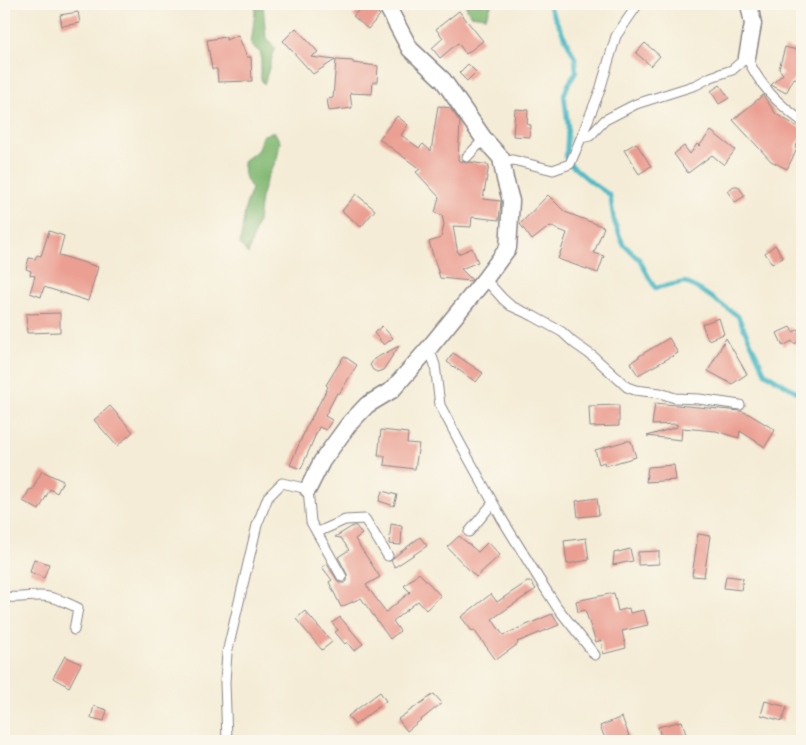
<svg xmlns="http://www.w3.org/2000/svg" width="806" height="745" font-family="'Shantell Sans',sans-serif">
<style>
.green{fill:#a5da8a;stroke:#647e62}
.forest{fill:#84ba76;stroke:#536e58}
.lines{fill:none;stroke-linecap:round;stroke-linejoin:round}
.stream{stroke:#4dbac6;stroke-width:4.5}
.building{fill:#eb9f92}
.service-casing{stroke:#8b8788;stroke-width:11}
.minor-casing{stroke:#8b8788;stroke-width:19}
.service{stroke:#fff;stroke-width:9}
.minor{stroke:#fff;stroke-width:16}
</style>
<rect width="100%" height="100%" fill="#fbf7ec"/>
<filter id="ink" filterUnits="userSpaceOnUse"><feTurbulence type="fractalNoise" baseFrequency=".02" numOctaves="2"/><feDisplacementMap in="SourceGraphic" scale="10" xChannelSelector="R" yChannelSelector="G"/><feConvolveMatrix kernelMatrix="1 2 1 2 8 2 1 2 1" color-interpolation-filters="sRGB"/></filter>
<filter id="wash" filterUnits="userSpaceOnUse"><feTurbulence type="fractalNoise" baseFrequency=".0096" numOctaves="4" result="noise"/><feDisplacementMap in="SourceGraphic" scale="20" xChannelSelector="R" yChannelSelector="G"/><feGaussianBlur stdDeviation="1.12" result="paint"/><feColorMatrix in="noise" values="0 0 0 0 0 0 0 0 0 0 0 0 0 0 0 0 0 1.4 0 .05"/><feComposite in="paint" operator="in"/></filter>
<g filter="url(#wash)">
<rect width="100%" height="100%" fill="#f4ecd6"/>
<!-- green -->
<path class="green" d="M802 253V298L799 296V276Z"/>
<!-- forest -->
<path class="forest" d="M256 4H263L266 38 275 48 264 84 261 79V53L251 45Z
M465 4H491V6L486 17 470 15Z
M274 131 280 142 277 159 268 176 261 197 258 221 248 254 240 244 246 205 252 189 244 175 243 162 258 150 262 136Z"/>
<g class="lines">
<!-- stream -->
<path class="stream" d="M548 4 575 58 576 72 568 85 564 95 568 126 566 157 570 164 591 182 610 195 614 221 623 244 639 259 655 288 685 282 702 291 738 316 765 373 802 395"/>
</g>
<g id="blocks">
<!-- building -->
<path class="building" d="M365 4H367L380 15 368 29 353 16Z
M459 11 483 41 466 54 458 43 440 58 432 48 443 38 436 29Z
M78 12 80 23 62 26 60 15Z
M296 28 318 52 311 57 335 60 313 74 283 41Z
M238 35 247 57H251L252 81 218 82 217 69H212L207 40 226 37V40Z
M645 43 660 56 651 66 636 53Z
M785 47 801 51 799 59 802 56V65L799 79 794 78 786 93 771 85 783 74 779 69Z
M336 60 353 61V63L378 66 377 82H373L372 94 350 93 352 108 329 111 327 99 333 98Z
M468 64 476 72 467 81 459 73Z
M720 85 729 98 719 104 711 91Z
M763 95 776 114 802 129V135L795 148 797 149 787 169 771 161 733 120Z
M438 106 450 108 460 122 458 160 466 163 470 162 489 165 483 199 501 201 499 220 472 217 471 227 453 226 458 254 472 248 478 262 461 269 472 280 470 281 440 278 429 242 441 238 444 225 442 215 435 213 439 197 416 172 420 169 379 139 397 116 408 125 401 135 419 148 423 144 431 151Z
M515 109 528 110 527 124 531 125 530 137 513 136Z
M711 131 735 150 724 165 712 155 688 173 674 154 684 146 690 154 697 144 699 146Z
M636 143 651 166 639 174 624 150Z
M734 186H738L745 196 735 202 727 191Z
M356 194 375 210 361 227 342 211Z
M548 195 565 212 604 227 594 253 604 256 598 273 558 259 567 233 550 226 532 240 520 224Z
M49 231 64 236 59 255 98 267 88 301 44 287 41 297 30 293 35 276 30 275 31 271 26 269 29 258 35 259 37 255 41 256Z
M775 245 783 258 772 264 765 253Z
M60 313V332L27 333 26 314Z
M719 318 724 334 708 340 702 324Z
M382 326 393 338 384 345 374 333Z
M790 327 793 332 802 328V340L794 344 792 341 783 346 777 333Z
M669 338 678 353 638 375 630 363 639 357V356Z
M726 338 747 374 732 384 708 371Z
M399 346 383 370 377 372 373 370 370 365 374 359Z
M453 353 483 373 476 382 447 362Z
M344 356 357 365 339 394 337 393 325 416 332 420 326 430 319 427 301 469 290 465 306 428 328 387 326 385Z
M655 403 741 411 749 414 775 430 765 447 740 431 739 438 716 431 682 428 681 440 647 436 677 427V424L652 425Z
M619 405V426L590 427 589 406Z
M110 406 133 432 117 446 94 420Z
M381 430 408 433 407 443 419 444 415 469 384 465 385 456H378Z
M626 441H631L636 457 605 466 604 462 599 464 595 450Z
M674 465 676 480 646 482 648 467Z
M42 471 63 481 57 493 50 489 39 510 23 501 30 489 32 490Z
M382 491 397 495 394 506 379 501Z
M597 498 599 515 578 517 576 501Z
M391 524 402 526 401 545 389 544Z
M353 526H356L362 534 355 539 380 577 366 585 386 612 410 592 404 586 419 573 441 596 426 610 418 601 393 621 400 631 390 639 361 598 341 607 329 582 332 580 322 567 327 564 339 583H345L347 581V574L338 557 349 550 341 538 335 537Z
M698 534 710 536 704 577 692 576Z
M459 536 478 552 488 542 500 555 476 577 447 547Z
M420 537 427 546 395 567 391 561 394 557Z
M586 538 589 560 567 564 564 541Z
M630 549 633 561 613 565 614 553Z
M659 551V564L638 565V552Z
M34 559 49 564 44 578 30 572Z
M726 576 743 578 741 590 724 588Z
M527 582H531L536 589 492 619 503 635 552 614 559 625 517 642 518 644 496 660 474 630 472 631 461 617 491 594 497 602Z
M614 593 618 611 629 608 630 613 644 610 648 625 622 631 626 648 603 654 601 640 596 642 585 610 578 612 576 601Z
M305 611 332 642 322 650 296 619Z
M340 617 363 644 354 651 347 642 345 644 335 632 338 630 332 623Z
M65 656 81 664 69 687 53 678Z
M380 692 386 701 355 725 348 716Z
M434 694 442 703 407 731 398 719Z
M765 701 787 707 782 721 761 715Z
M94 706 107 710 104 721 91 718Z
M622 717 631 741H606L600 726Z
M682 721 688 741H662L658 727Z"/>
</g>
</g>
<g filter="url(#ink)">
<use href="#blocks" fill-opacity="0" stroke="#8b8788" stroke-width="1"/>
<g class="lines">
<defs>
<path id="service" d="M581 138 600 90 616 36 638 4
M467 157 484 139
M502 162 513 160 553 170 570 164 581 138 590 136 605 120 636 104 696 85 711 77 732 70 747 57C759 85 778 104 802 121
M485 279 503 299 511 306 533 316 562 332 574 343 594 357 627 387 635 390 660 393 675 398 699 399 740 405
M429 348 435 365 440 405 460 443 502 519 539 579 557 607 595 655
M318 532 345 520 365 519 388 556
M469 532 493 503
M4 597C16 598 27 596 40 596 53 596 66 602 78 608L74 630
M227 741 225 682 227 653 257 525 268 497 282 483 308 489 311 522 342 577"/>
<path id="minor" d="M747 57 753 24 749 4
M308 489 322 461 349 424 367 405 392 390 429 348 485 279 508 248 511 201 505 179 501 158 484 139 443 80 410 49 386 4"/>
</defs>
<!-- service casing -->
<use href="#service" class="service-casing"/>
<!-- minor casing -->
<use href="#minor" class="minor-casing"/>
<!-- service -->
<use href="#service" class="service"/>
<!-- minor -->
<use href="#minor" class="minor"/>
</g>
</g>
<!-- margin -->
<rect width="806" height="745" fill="none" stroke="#fbf7ec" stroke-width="20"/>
</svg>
